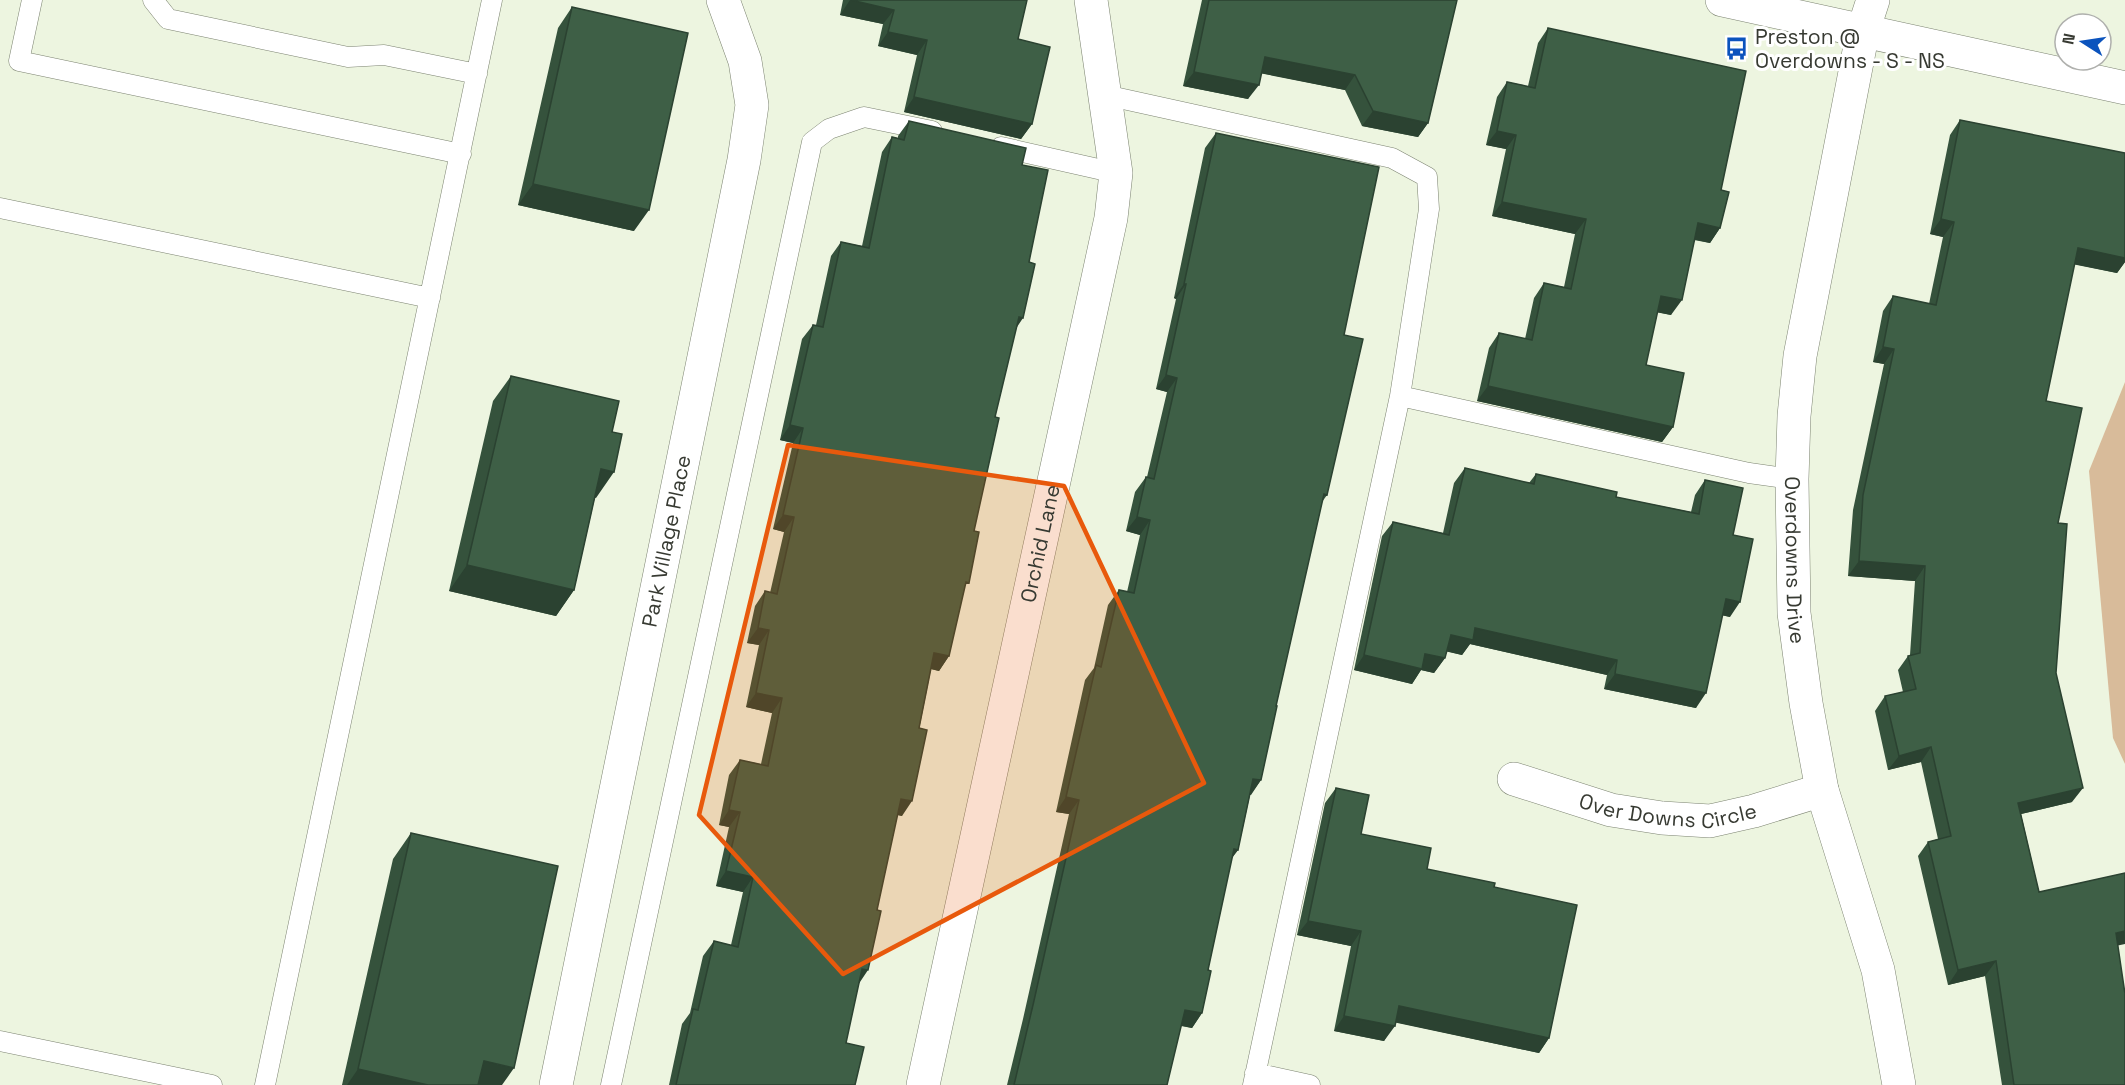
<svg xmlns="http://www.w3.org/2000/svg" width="2125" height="1085" font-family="'Space Grotesk',sans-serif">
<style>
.forest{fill:#d8bb9a}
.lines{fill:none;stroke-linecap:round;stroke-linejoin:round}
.service-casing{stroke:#7c8371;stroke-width:21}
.minor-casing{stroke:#7c8371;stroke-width:34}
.primary-casing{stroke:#7c8371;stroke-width:34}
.service{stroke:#fff;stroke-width:20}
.minor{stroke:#fff;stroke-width:33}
.primary{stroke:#fff;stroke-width:33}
.wall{fill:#35523c}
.shaded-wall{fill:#2b4231}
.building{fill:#3e5f46;stroke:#2b4231;stroke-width:1.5}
.marked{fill:#e8590c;fill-opacity:0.2;stroke:#e8590c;stroke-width:4.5;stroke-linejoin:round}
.labels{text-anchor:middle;stroke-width:6;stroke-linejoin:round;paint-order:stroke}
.poi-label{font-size:21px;fill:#373a32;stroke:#fff;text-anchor:start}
.street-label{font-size:21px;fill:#373a32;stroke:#fff}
</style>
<rect width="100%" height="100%" fill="#edf5e0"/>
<!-- forest -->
<path class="forest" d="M2125 382V764L2113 738 2089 471Z"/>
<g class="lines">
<defs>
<path id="service" d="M32 0 19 61 461 154
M153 0 168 19 348 57 384 55 477 74
M1105 95 1392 158 1427 177 1429 209 1400 396 1253 1085
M1001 147 1116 173
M0 208 430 298
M1400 396 1749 473 1792 479
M0 1041 212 1085
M1255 1073 1310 1085
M265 1085 492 0
M611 1085 812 142 829 129 864 117 932 131"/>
<g id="minor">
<path id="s1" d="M1873 0 1863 31 1800 356 1794 416 1792 479 1794 613 1806 703 1822 790 1878 970 1899 1085"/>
<path id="s2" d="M1514 779 1611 810 1662 818 1710 821 1754 811 1822 790"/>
<path id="s3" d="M556 1085 744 160 752 105 745 61 723 0"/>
<path id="s4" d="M923 1085 1111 218 1116 173 1091 0"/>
</g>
<path id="primary" d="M1722 0 2125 88"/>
</defs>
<!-- service casing -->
<use href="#service" class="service-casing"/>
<!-- minor casing -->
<use href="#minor" class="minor-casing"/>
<!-- primary casing -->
<use href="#primary" class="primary-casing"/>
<!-- service -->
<use href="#service" class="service"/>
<!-- minor -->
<use href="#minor" class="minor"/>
<!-- primary -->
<use href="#primary" class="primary"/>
</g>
<!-- wall -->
<path class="wall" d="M843 0H1027L1018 39 1032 124 1021 139 904 112 917 55 878 46 883 24 840 15Z
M1202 0H1457L1428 123 1418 137 1362 126 1345 90 1261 73 1248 99 1183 86Z
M572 7 634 231 518 205 558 28Z
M1548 28 1721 190 1720 228 1710 243 1694 240 1671 315 1657 312 1646 365 1673 427 1662 442 1477 401 1489 348 1499 333 1525 339 1534 298 1544 283 1564 287 1575 234 1492 216 1506 149 1486 145 1497 97 1507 82 1528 86 1538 43Z
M1960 120 2125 153V262L2117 273 2074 264 2046 401 2058 523 2056 673 2072 802 2021 814 2039 892 2118 945 2125 1085H2002L1985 976 1948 985 1918 856 1928 842 1938 839 1921 762 1888 770 1875 711 1885 696 1903 692 1898 670 1908 656 1910 655 1915 581 1848 576 1853 510 1884 364 1873 362 1883 311 1893 296 1929 304 1943 237 1930 234 1950 135Z
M909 121 1022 165 1029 262 1016 329 995 417 974 531 964 589 949 656 939 671 931 669 902 816 897 815 858 985 846 1043 855 1085H669L682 1024 690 1013 703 956 714 941 731 945 743 892 716 886 729 827 719 825 729 775 740 760 761 764 772 713 746 707 759 645 747 643 755 606 765 591 770 593 784 532 773 529 793 443 780 440 802 339 813 325H816L831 256 841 242 862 246 882 152 892 137 898 138V136Z
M1216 133 1344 335 1327 495 1322 502 1276 706 1261 780 1250 795 1238 850 1232 858 1208 970 1202 1013 1192 1028 1181 1026 1167 1085H1007L1023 1019 1069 814 1056 812 1085 680 1094 668 1108 605 1119 590 1127 592 1140 535 1126 531 1135 492 1146 477H1147L1167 392 1156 389 1176 299 1174 298 1205 148Z
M511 376 596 498 595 497 574 590 556 616 449 591 493 401Z
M1465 468 1529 483 1536 474 1616 497 1691 512 1695 495 1705 480 1733 535 1730 617 1722 615 1696 708 1604 689 1607 675 1470 644 1462 655 1446 651 1445 658 1434 673 1421 670 1412 684 1354 670 1382 536 1393 522 1443 533 1454 483Z
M1336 788 1361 834 1427 869 1494 887 1549 1038 1539 1053 1395 1022 1384 1041 1334 1031 1351 946 1297 935 1325 803Z
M411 833 502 1085H342L393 859Z"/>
<!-- shaded-wall -->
<path class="shaded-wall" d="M850 0 894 10 883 24 840 15Z
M888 32 927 40 917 55 878 46Z
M1265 57 1355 75 1345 90 1254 72Z
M1194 72 1259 85 1248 99 1183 86Z
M914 97 1032 124 1021 139 904 112Z
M1373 111 1428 123 1418 137 1362 126Z
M1497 131 1516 135 1506 149 1486 145Z
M533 184 649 210 634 231 518 205Z
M1502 202 1586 219 1575 234 1492 216Z
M1941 219 1954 222 1943 237 1930 234Z
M1698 223 1720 228 1710 243 1688 238Z
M2078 248 2125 253V262L2117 273 2067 263Z
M1184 284H1186L1176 299 1174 298Z
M1661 296 1682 300 1671 315 1650 311Z
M1019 317 1023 318 1013 333Z
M1883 347 1894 349 1884 364 1873 362Z
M1166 375 1177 378 1167 392 1156 389Z
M1488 386 1673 427 1662 442 1477 401Z
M790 425 803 428 793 443 780 440Z
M601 469 614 472 596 498 583 495Z
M783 515 794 517 784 532 773 529Z
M1137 517 1150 520 1140 535 1126 531Z
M1859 561 1925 566 1915 581 1848 576Z
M467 565 574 590 556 616 449 591Z
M1726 599 1740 602 1730 617 1716 614Z
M758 628 769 630 759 645 747 643Z
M1475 628 1617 660 1607 675 1470 644 1462 655 1440 650 1451 635Z
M934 653 949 656 939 671 923 667Z
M1425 654 1445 658 1434 673 1421 670 1412 684 1354 670 1364 655Z
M1615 674 1706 693 1696 708 1604 689Z
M756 693 782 698 772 713 746 707Z
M1931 747 1921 762 1888 770 1899 756Z
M1253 779 1261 780 1251 795 1243 793Z
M2083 788 2072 802 2008 817 2018 803Z
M1066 797 1079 800 1069 814 1056 812Z
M901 799 912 801 902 816 891 813Z
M729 810 740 812 729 827 719 825Z
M1234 849 1238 850 1227 864Z
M726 871 753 877 743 892 716 886Z
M1308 921 1361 931 1351 946 1297 935Z
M2125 931V944L2106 948 2116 933Z
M1996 961 1985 976 1948 985 1958 970Z
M862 969 868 970 858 985Z
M1399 1006 1549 1038 1539 1053 1388 1021Z
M1185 1010 1202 1013 1192 1028 1174 1024Z
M1344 1016 1395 1026 1384 1041 1334 1031Z
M484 1061 514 1068 502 1085H467Z
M358 1069 428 1085H347Z"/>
<!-- building -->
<path class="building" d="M851 0H1027L1018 39 1050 47 1032 124 914 97 927 40 888 32 894 10Z
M1209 0H1457L1428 123 1373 111 1355 75 1265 57 1259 85 1194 72Z
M572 7 688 33 649 210 533 184Z
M1548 28 1746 71 1721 190 1729 192 1720 228 1698 223 1682 300 1661 296 1646 365 1684 373 1673 427 1488 386 1499 333 1532 340 1544 283 1571 289 1586 219 1502 202 1516 135 1497 131 1507 82 1535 88Z
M1960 120 2125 153V258L2078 248 2046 401 2082 408 2058 523 2067 524 2056 673 2083 788 2018 803 2039 892 2125 873V931L2116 933 2125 994V1085H2014L1996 961 1958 970 1928 842 1951 836 1931 747 1899 756 1885 696 1916 689 1908 656 1920 653 1925 566 1859 561 1863 495 1894 349 1883 347 1893 296 1936 305 1954 222 1941 219Z
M909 121 1026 148 1022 165 1048 170 1029 262 1035 264 1023 318 1019 317 995 417 999 418 974 531 979 532 969 583 966 582 949 656 934 653 919 728 927 730 912 801 901 799 877 910 881 911 868 970 862 969 846 1043 864 1047 855 1085H676L693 1009 698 1010 714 941 738 947 753 877 726 871 740 812 729 810 740 760 768 766 782 698 756 693 769 630 758 628 765 591 777 594 794 517 783 515 803 428 790 425 813 325 823 327 841 242 869 248 892 137 904 140Z
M1216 133 1379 167 1344 335 1363 339 1327 495 1324 494 1276 706H1277L1261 780 1253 779 1238 850 1234 849 1208 970 1211 971 1202 1013 1185 1010 1167 1085H1014L1033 1005 1079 800 1066 797 1096 665 1101 667 1119 590 1134 593 1150 520 1137 517 1146 477 1154 479 1177 378 1166 375 1186 284H1184Z
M511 376 619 401 612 432 622 434 614 472 601 469 574 590 467 565Z
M1465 468 1534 484 1536 474 1617 492 1616 497 1699 514 1705 480 1743 488 1733 535 1753 539 1740 602 1726 599 1706 693 1615 674 1617 660 1475 628 1473 640 1451 635 1445 658 1425 654 1422 669 1364 655 1393 522 1449 535Z
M1336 788 1369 795 1361 834 1431 848 1427 869 1495 883 1494 887 1577 905 1549 1038 1399 1006 1395 1026 1344 1016 1361 931 1308 921Z
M411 833 558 866 514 1068 484 1061 478 1085H428L358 1069Z"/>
<!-- marked area -->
<path class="marked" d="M788 445 1064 486 1204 783 843 974 699 815Z"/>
<!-- icons -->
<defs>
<symbol id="bus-bare" viewBox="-9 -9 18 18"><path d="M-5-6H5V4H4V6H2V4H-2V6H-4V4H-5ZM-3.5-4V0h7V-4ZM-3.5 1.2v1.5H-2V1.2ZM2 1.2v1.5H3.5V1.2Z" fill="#0b53bd" stroke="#fff" stroke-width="2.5" paint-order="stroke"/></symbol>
</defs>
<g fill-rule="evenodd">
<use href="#bus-bare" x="1720" y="32" width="33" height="33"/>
</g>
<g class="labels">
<!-- poi labels -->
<g class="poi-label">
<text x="1755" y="44">Preston @<tspan x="1755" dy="24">Overdowns - S - NS</tspan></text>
</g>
<!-- street labels -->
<g class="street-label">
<text dy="7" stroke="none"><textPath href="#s3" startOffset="555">Park Village Place</textPath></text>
<text dy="7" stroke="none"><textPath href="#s4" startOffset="554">Orchid Lane</textPath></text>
<text dy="7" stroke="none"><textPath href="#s1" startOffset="568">Overdowns Drive</textPath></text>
<text dy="7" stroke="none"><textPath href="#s2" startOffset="159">Over Downs Circle</textPath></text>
</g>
</g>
<!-- north arrow -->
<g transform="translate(2083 42) rotate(282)"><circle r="28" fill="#ffffff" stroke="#afb0ad" stroke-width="1.5"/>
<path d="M0-4.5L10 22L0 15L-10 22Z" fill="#0b53bd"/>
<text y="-9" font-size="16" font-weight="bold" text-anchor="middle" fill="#373a32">N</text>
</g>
</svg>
